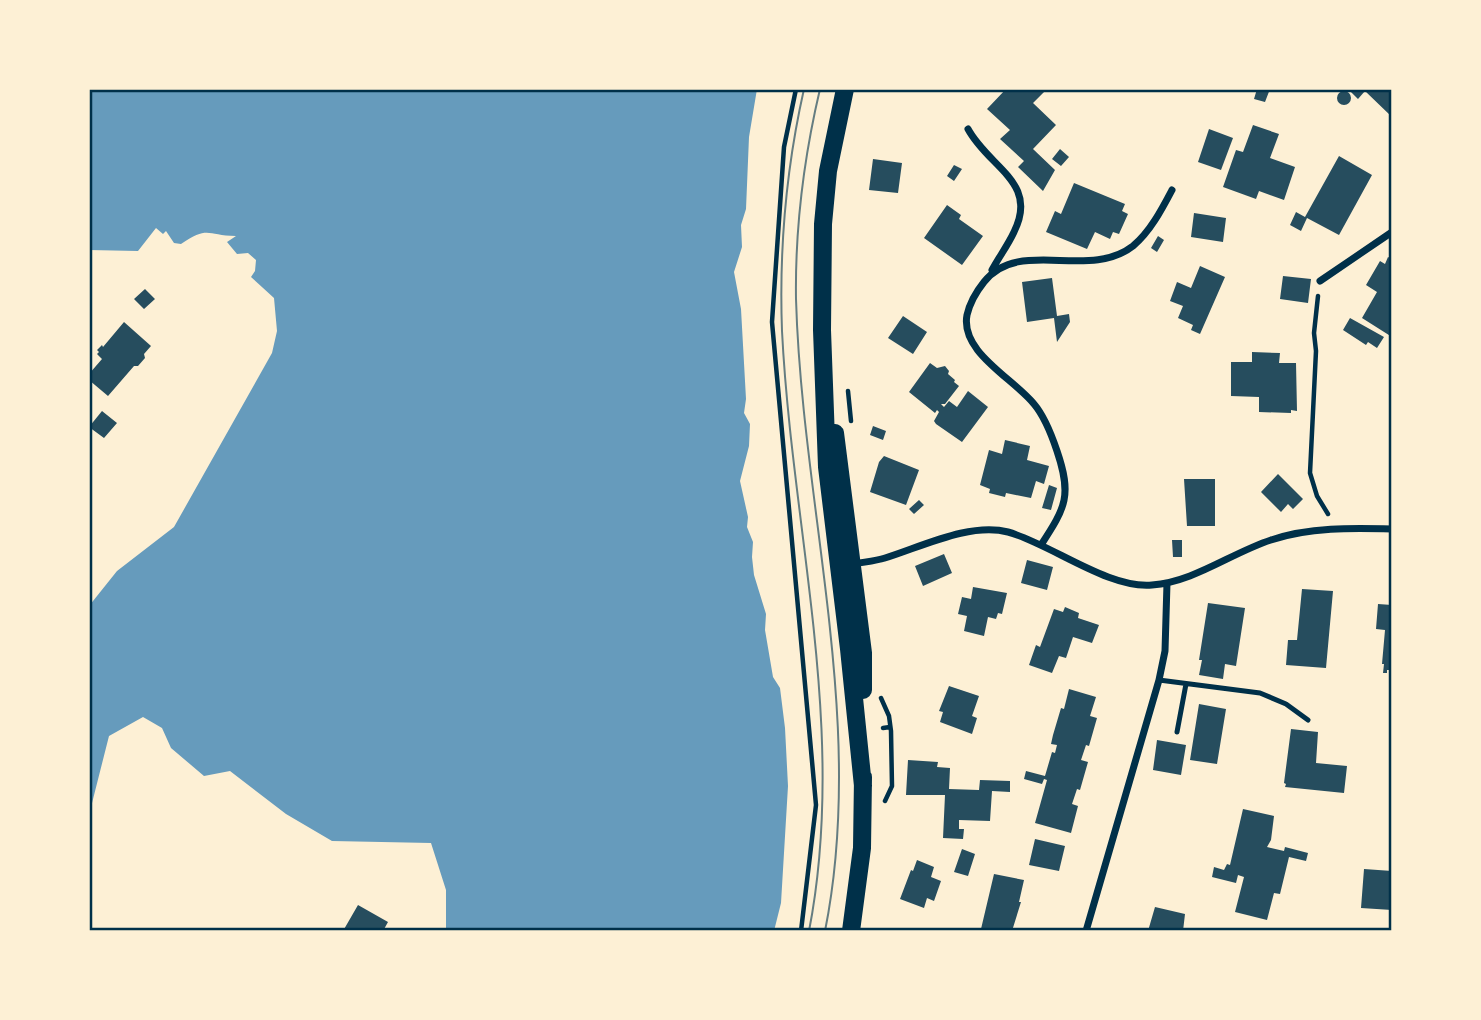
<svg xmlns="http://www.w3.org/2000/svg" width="1481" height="1020" font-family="Merriweather,serif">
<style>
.water{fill:#669bbc}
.building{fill:#264d5e}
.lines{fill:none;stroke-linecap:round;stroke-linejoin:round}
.path{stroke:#003049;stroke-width:4.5}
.service{stroke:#003049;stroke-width:5}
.minor{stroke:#003049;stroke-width:7}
.primary{stroke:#003049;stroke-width:18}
.tram{stroke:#657d81;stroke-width:2}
.neatline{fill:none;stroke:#003049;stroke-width:2.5}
</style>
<rect width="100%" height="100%" fill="#fdf0d5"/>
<!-- water -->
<path class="water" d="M89 89H757L749 137 746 209 741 225 742 247 734 272 741 309 746 399 744 413 750 424 749 446 740 481 748 517 747 527 753 542 752 557 754 575 766 614 765 630 773 677 780 688 785 728 788 786 781 903 774 931H446V890L431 843 332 841 286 814 230 771 204 776 171 748 162 728 143 717 109 736 89 815V606L117 571 174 527 272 353 277 331 274 298 251 277 255 271 256 260 248 253 237 254 227 242 236 236C207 236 209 225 181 244L174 243 166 231 163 234 156 228 138 251 89 250Z"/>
<!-- building -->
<path class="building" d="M1006 89H1047L1033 103 1056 125 1033 149 1055 170 1043 191 1018 167 1024 161 1000 139 1010 130 987 109Z
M1257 89H1270L1265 102 1254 99Z
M1348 89H1392V117L1365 91 1358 99Z
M1337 98a7 7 0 1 1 14 0a7 7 0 1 1-14 0Z
M1253 125 1279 134 1270 158 1295 167 1284 200 1259 191 1256 199 1223 187 1236 150 1243 152Z
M1209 129 1233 138 1221 170 1198 162Z
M1060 149 1069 157 1061 166 1052 159Z
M1339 156 1372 175 1339 235 1307 218 1301 231 1290 225 1296 212 1305 217Z
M873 159 902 163 898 193 869 190Z
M954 165 962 169 954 181 947 176Z
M1074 183 1125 204 1122 211 1128 214 1119 234 1113 232 1110 239 1095 232 1087 249 1046 232 1055 211 1061 214Z
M947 205 961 215 959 219 983 236 962 265 924 238Z
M1194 213 1226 218 1223 242 1191 237Z
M1158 236 1164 240 1157 252 1151 248Z
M1388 257 1392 259V337L1362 318 1377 292 1366 285 1380 261 1385 264Z
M1200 266 1225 277 1200 334 1191 330 1193 325 1178 318 1183 306 1170 301 1177 282 1191 288Z
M1283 276 1311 279 1308 303 1280 299Z
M1052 278 1057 316 1069 314 1070 322 1057 342 1054 318 1027 322 1022 282Z
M145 289 155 299 144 309 134 299Z
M903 316 927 332 913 354 888 338Z
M1350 318 1384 337 1377 348 1368 342 1366 345 1343 330Z
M124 322 151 346 144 354 145 358 138 366H134L108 396 89 380V374L102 359 97 354 99 352 97 350 102 345 103 347Z
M1252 352 1280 353 1279 363H1296L1297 411 1291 410V413L1259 412V397L1231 396V362H1252Z
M930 363 937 368 945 366 949 371 948 374 955 380 954 382 959 386 945 404H941L944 407 949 401 957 407 968 391 988 407 962 442 936 424 934 421 939 412 937 410 935 413 909 392Z
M102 411 117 423 104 438 89 427Z
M873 426 886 431 883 440 870 435Z
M1005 440 1030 446 1027 460 1049 466 1044 484 1036 481 1031 498 1006 493 1005 497 989 493 990 489 980 485 989 450 1002 454Z
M884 456 919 470 906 505 870 492 879 462Z
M1278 474 1303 499 1293 509 1288 504 1281 512 1261 492Z
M1184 479H1215V526H1187Z
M1049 485 1057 488 1051 510 1042 508Z
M919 500 924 505 914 514 909 509Z
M1172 540H1182V557H1173Z
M944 554 952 573 923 586 915 566Z
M1027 560 1053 567 1047 590 1021 583Z
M973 587 1007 593 1002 614 998 613 996 619 988 617 984 636 964 631 967 616 958 614 962 597 971 599Z
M1302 589 1333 591 1326 668 1286 665 1288 640H1297Z
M1208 603 1245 608 1236 666 1225 664 1223 679 1199 675 1202 660H1199Z
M1378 604 1392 605V670H1387V673H1383L1384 664H1382L1385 630 1376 629Z
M1065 607 1079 613 1078 618 1099 625 1092 643 1073 637 1066 658 1059 656 1052 673 1029 665 1036 645 1040 647 1054 609 1063 612Z
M949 686 979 696 972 716 977 718 972 734 940 722 943 712 939 711Z
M1069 689 1096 697 1090 716 1097 718 1089 746 1086 745 1081 760 1088 762 1080 790 1077 789 1072 804 1078 806 1071 833 1035 823 1047 780 1044 779 1042 784 1024 779 1026 771 1045 776 1052 752 1055 753 1057 745 1051 744 1053 735 1061 708 1064 709Z
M1199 704 1226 709 1217 764 1190 760Z
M1291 729 1318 732 1316 763 1347 766 1344 793 1285 787 1286 784 1284 783Z
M1157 740 1186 745 1181 775 1153 770Z
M908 760 938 762 937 767 950 768 949 789 979 790 980 780 1010 781V792L992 791 990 821 959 820V829H964L963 839 943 838 945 795H906Z
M1243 809 1274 816 1271 840 1267 847 1284 851 1285 847 1308 853 1306 861 1289 857 1280 894 1274 893 1267 920 1235 912 1244 877 1238 875 1236 883 1212 877 1214 867 1224 870 1227 864 1230 865Z
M1035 839 1065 846 1059 871 1029 865Z
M962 849 975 854 968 876 954 872Z
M917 860 934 867 931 877 941 881 934 901 927 898 924 908 900 899 911 870 913 871Z
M1364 869 1392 871V910L1361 908Z
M994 874 1024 880 1019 902H1021L1012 931 981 929Z
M358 905 388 922 383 931H343Z
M1155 907 1185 914 1183 931H1148Z"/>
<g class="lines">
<!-- path -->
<path class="path" d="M796 89 784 147 772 322 816 805 801 931
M1318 296 1314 333 1316 351 1310 473 1317 496 1328 514
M848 391 851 421
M881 698 889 716 891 731 892 786 885 801
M883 728 890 727"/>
<!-- service -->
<path class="service" d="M1159 680 1260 693 1286 704 1308 720
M1177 732 1186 684"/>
<!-- minor -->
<path class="minor" d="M968 129C989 168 1039 182 1014 232 1008 245 999 257 992 270
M1320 281 1392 232
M1041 545C1066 507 1072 495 1057 451 1052 436 1045 417 1034 404 1013 378 960 352 967 315 970 302 976 292 984 282 1019 237 1088 281 1133 246 1150 232 1162 209 1172 190
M854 564C864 562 875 561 885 558 921 547 970 522 1008 532 1051 544 1108 589 1152 585 1194 582 1231 553 1271 540 1309 527 1352 528 1392 529
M1086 931 1159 680 1165 651 1167 583"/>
<!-- primary -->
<path class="primary" d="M845 89 828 171 823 224 822 330 827 467 849 649 863 786
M835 433 863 653V690
M851 931 862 848 863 777"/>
<!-- tram -->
<path class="tram" d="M804 89C786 169 779 249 782 331 792 531 848 730 809 931
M820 89C804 157 795 229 796 299 802 509 867 721 825 931"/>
</g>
<!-- border -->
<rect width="1481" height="1020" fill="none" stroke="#fdf0d5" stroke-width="182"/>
<rect x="91" y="91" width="1299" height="838" class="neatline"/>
</svg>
